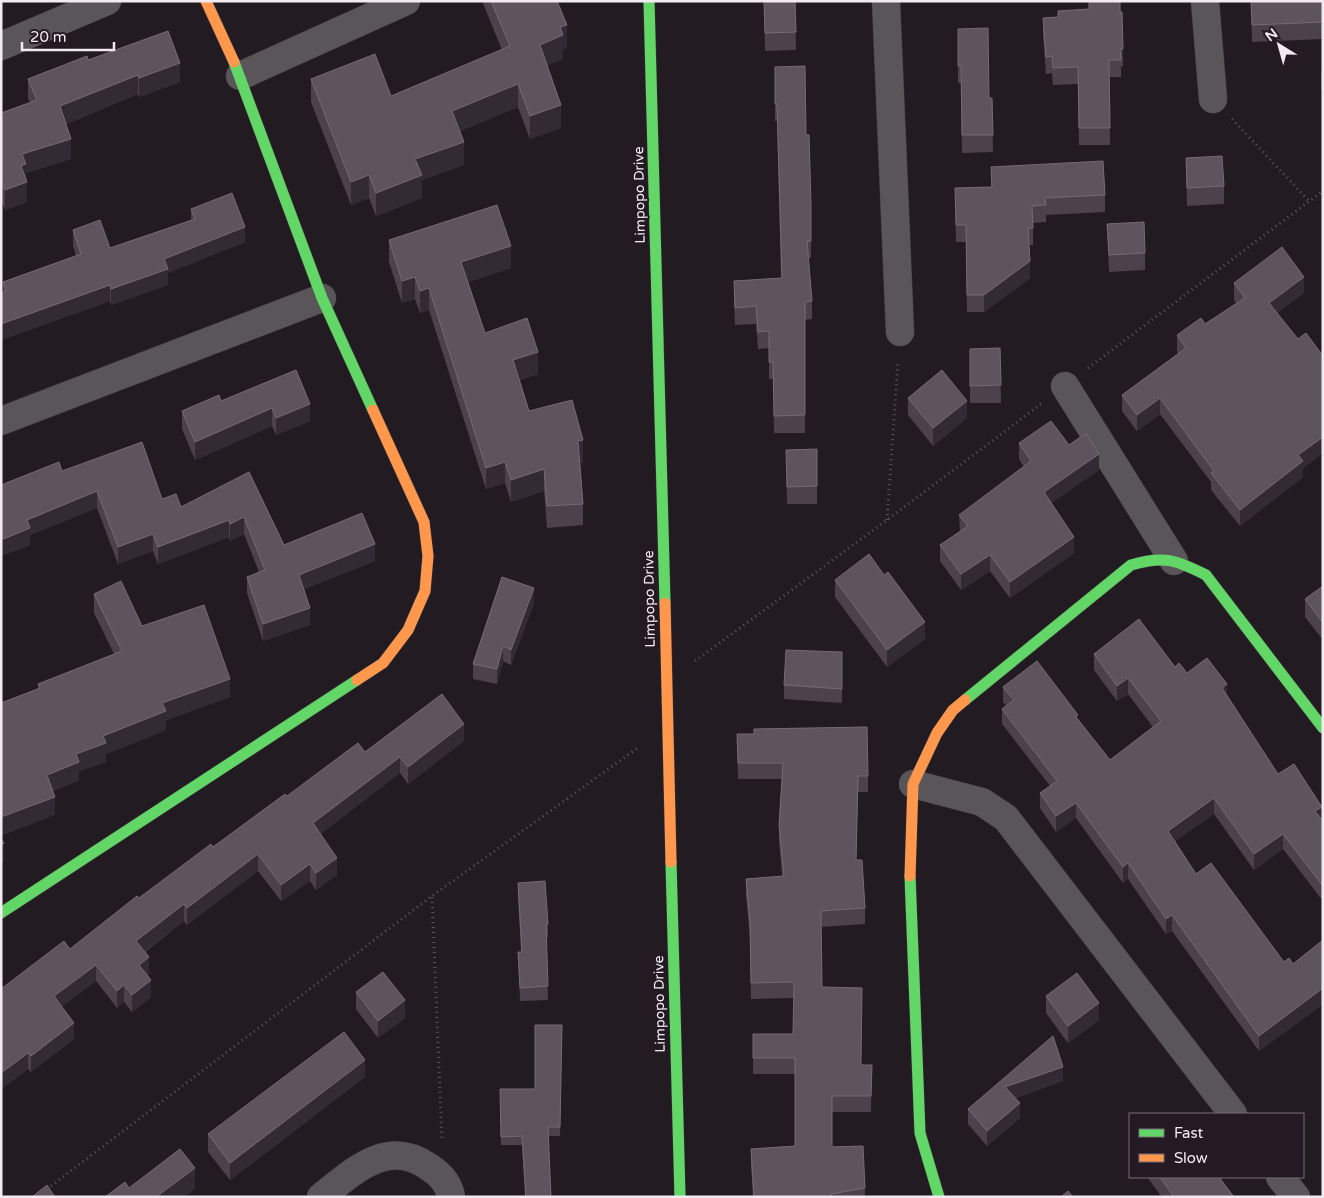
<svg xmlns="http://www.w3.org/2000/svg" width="1324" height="1198" font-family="'Varela Round',sans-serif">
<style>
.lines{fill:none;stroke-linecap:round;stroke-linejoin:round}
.street-casing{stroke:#3d383d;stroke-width:29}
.fast-casing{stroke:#3d383d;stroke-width:12}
.slow-casing{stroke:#3d383d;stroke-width:12}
.path{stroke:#595659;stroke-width:3;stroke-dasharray:1 4;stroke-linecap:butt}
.street{stroke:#595559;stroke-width:28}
.fast{stroke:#63d668;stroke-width:11}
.slow{stroke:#ff974d;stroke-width:11}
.wall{fill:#4b424b}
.shaded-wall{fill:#332b33}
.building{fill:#5d545d;stroke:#746c74}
.labels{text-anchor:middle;stroke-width:4;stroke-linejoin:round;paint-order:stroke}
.street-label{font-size:14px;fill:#f2ebf2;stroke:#241a24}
</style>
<rect width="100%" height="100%" fill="#221c22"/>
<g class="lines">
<defs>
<path id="street" d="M886 1 900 332
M1205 1 1213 99
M1 46 107 1
M240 76 406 1
M1065 386 1174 561
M1 421 322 298
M913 784 982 802 1006 818 1233 1114
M1280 1177 1296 1197
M321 1197C353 1172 387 1137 429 1167 440 1174 449 1184 451 1197"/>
<path id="fast" d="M649 1 665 603
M234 62 322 298 373 410
M965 700 1131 565C1164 555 1176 560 1206 575L1323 728
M671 862 680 1197
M910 876 920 1133 939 1197
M1 913 357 680"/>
<path id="slow" d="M206 1 234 62
M665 603 671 862
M357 680 383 663 408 630 425 591 428 556 424 522 373 410
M910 876 913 784 937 733 953 710 965 700"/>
</defs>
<!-- street casing -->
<use href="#street" class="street-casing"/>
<!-- fast casing -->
<use href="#fast" class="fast-casing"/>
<!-- slow casing -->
<use href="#slow" class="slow-casing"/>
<!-- path -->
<path class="path" d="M1232 119 1309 201
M1088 368 1323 191
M887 520 898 361
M695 661 887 520 1041 404
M432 897 442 1140
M47 1189 432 896 639 747"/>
<!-- street -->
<use href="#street" class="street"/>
<!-- fast -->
<use href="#fast" class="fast"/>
<!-- slow -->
<use href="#slow" class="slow"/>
</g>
<!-- wall -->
<path class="wall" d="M482 1H557L567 48 563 49V59L547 65 561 128 530 139 518 107 460 131 464 165 422 180V198L376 216 369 198 351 205 311 102V79L391 96 502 50Z
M764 1H795L796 50 765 51Z
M1251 1H1323V39L1252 42Z
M1089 9 1122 12 1123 66H1121V77H1109L1110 145H1079L1078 84 1053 85 1052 73 1046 74 1043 35V18L1058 17Z
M958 29 989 98H992L993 152 962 153 961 83H958Z
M88 60 180 82 139 97 138 94 66 124 71 159 26 173 27 202 5 210 1 200V113L30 103 28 98V79Z
M775 67 806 135 811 203V258H808L812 301V319L805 320V433H774L773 379H769V348L758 349 756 324 735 325 734 299V281L781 278 777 121H775Z
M1323 70V91L1321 89V72Z
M1186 158 1224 186V204L1187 206Z
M991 167 1105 195V212L1046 215V222L1033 223V245H1029L1030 278 984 312H967L966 242H956L955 188 991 187Z
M191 209 245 242 168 273V285L111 305 110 301 1 340V293L3 292V282L76 256 73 246V230L110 248 191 221Z
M1107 224 1145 253V270L1109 272Z
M389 240 511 268 468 282 485 333 538 374 520 380 529 411 583 462 580 463 583 504V525L547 528 544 491 511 502 505 483 486 489 429 310 420 313 415 299 402 303 389 262Z
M1234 283 1304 293 1277 313 1298 339 1323 356V453L1303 468V477L1240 526 1211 490V482L1160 414 1137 431 1122 411V395L1178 354 1177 352V335L1205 324 1236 303 1234 300Z
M1000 348 1001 403H970V349Z
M296 370 310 421 276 435 272 426 195 460 182 429V411L221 401Z
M908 398 967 418 933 446 908 415Z
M1019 443 1069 445 1099 470 1051 503 1074 553 1010 598 990 571 961 590 940 561V545L960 531 959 515 1024 467 1019 459Z
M786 450 817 486V504H787Z
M62 471 162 499 181 507 249 472 284 545 375 561 304 589 310 625 263 641 247 593V577L259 572 244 534 230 541 229 537 158 564 153 551 118 564 97 508 30 535V545L1 556Z
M835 580 925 639 887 667 835 597Z
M1323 586V640L1305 617V599Z
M94 594 142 626 230 697 166 720V730L106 754V762L79 771V780L53 791 55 815 38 684 114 654 94 613Z
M534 603 511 665 503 661 497 684 473 679V664Z
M842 652V703L784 699V685Z
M1094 654 1175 667 1227 695 1278 774 1323 821V901L1283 849 1254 870 1214 814 1175 841 1196 874 1284 962 1293 964 1323 940V1004L1259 1051 1172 931 1166 934 1128 879 1123 883 1076 818 1056 832 1040 808V793L1050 786 1002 724V709L1006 706 1003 702V687L1078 720 1110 760 1153 727 1128 694 1117 701 1094 670Z
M737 734 868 776V792H858L856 860 865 908V924L821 927 822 987 861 1065H872L871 1112H832V1147L863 1146 865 1197H753L751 1165V1149L795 1146V1074H753V1034H793L794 998 751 999 750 938 746 895V879L782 876 779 841V825L782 779H738Z
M464 741 408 784 400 773 320 834 337 875 316 890 310 881 281 901 258 871 187 925 184 921 145 952 149 974 147 976 151 997 132 1012 124 1002 117 1008 96 981 62 1006 74 1039 31 1072 28 1069 1 1089V989L70 949 139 898 287 796 365 752Z
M518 883 548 924V937L546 938 548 1000 520 1001 518 952H521L518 896Z
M356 992 405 1018 378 1038 356 1009Z
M1046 996 1099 1020 1068 1043 1046 1013Z
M562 1025 560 1136H548L551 1197H525L522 1145H501L500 1089H535Z
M365 1077 230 1180 208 1152V1134Z
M1063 1081 1015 1098 1020 1118 987 1146 968 1124V1109Z
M1147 1177H1219L1234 1197H1162Z"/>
<!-- shaded-wall -->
<path class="shaded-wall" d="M567 25V48L563 49V59L540 68V45L560 27Z
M180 63V82L139 97V78Z
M138 75V94L60 126V106Z
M518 84V107L452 134V111Z
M561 105V128L530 139V116Z
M71 139V159L26 173V182H27V202L5 210V190L21 166 22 154Z
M464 142V165L422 180V198L376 216V193L415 159Z
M369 175V198L351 205V182Z
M245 227V242L168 273V285L111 305V289L164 259Z
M511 246V268L461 284V262Z
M1030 261V278L984 312V295Z
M415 277V299L402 303V281Z
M1304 277V293L1269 319V303Z
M110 285V301L1 340V324Z
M429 288V310L420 313V291Z
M538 352V374L513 382V360Z
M1160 398V414L1137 431V415Z
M967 401V418L933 446V428Z
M310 404V421L276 435V418Z
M272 408V426L195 460V442Z
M1323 437V453L1303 468V477L1240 526V510L1298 455Z
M583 440V462L578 463V441Z
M1099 454V470L1044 508V492Z
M505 462V483L486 489V468Z
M544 469V491L511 502V480Z
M97 491V508L30 535V545L1 556V540L27 520Z
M244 517V534L230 541V524Z
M229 520V537L158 564V547Z
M153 534V551L118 564V547Z
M1074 537V553L1010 598V582Z
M375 544V561L299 591V575Z
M990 555V571L961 590V574Z
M534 588V603L511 665V650Z
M310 608V625L263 641V624Z
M925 622V639L887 667V650Z
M503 646V661L497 684V669Z
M1128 678V694L1117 701V686Z
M230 679V697L166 720V730L106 754V762L79 771V780L47 793V775L103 736 162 703Z
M1227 684V699L1222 688Z
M464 724V741L408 784V767Z
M400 757V773L313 839V823Z
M55 797V815L1 836V817Z
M1214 798V814L1168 846V831Z
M1076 803V818L1056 832V816Z
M1322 807V822L1315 811Z
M1283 834V849L1254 870V854Z
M4 843V861L1 863V845Z
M258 854V871L187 925V908Z
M337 858V875L316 890V873Z
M1128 863V879L1123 883V867Z
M310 864V881L281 901V885Z
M184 904V921L136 958V941Z
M1172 915V931L1166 934V919Z
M149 957V974L139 982V965Z
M96 965V981L54 1012V996Z
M151 980V997L132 1012V995Z
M124 985V1002L117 1008V991Z
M1323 988V1004L1259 1051V1036Z
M405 1000V1018L378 1038V1021Z
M1099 1003V1020L1068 1043V1026Z
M74 1023V1039L31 1072V1056Z
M28 1053V1069L1 1089V1073Z
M365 1060V1077L230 1180V1163Z
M1063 1067V1081L1005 1102V1087Z
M1020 1103V1118L987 1146V1131Z
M195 1168V1189L184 1197H156Z"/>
<!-- building -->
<path class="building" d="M491 1H557L567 25 560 27 563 35 540 45 561 105 530 116 518 84 452 111 464 142 415 159 422 175 376 193 369 175 351 182 311 79 375 54 391 96 510 46Z
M764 1H795L796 32 765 33Z
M1089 1H1120V12H1122L1123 49H1120L1121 60H1109L1110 128H1079L1078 67 1053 68 1052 56 1046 57 1043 18 1058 17V11L1089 9Z
M1251 1H1323V22L1252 25Z
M988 28 989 98H992L993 135H962L961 66H958V29Z
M168 31 180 63 139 78 138 75 60 106 71 139 22 154 26 164 21 166 27 182 5 190 1 180V113L37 100 28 79 87 56 88 60Z
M805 66 806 135H809L811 203V241H807L812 301 805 302V415L774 416 773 362H769V331L758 332 756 306 735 308 734 281 782 278 777 104H775V67Z
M1222 156 1224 186 1187 188 1186 158Z
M1103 161 1105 195 1045 198 1046 205 1032 206 1033 228H1028L1030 261 984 295H967L966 225H956L955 188 992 187 991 167Z
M232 193 245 227 164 259 168 269 111 289 110 285 1 324V293L6 291 3 282 81 254 73 230 100 220 110 248 195 219 191 209Z
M497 205 511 246 461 262 485 333 527 318 538 352 513 360 529 411 572 400 583 440 578 441 583 504 547 506 544 469 511 480 505 462 486 468 429 288 420 291 415 277 402 281 389 240Z
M1144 222 1145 253 1109 255 1107 224Z
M1282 247 1304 277 1269 303 1298 339 1306 333 1323 356V437L1298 455 1303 461 1240 510 1211 473 1214 471 1160 398 1137 415 1122 395 1186 348 1177 335 1201 318 1205 324 1245 298 1234 283Z
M1000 348 1001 385 970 386V349Z
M296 370 310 404 276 418 272 408 195 442 182 411 219 395 221 401Z
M942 370 967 401 933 428 908 398Z
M1051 421 1069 445 1086 433 1099 454 1044 492 1074 537 1010 582 990 555 961 574 940 545 968 526 959 515 1031 461 1019 443Z
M142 442 162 499 176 494 181 507 249 472 284 545 362 513 375 544 299 575 310 608 263 624 247 577 265 570 244 517 230 524 229 520 158 547 153 534 118 547 97 491 27 520 30 528 1 540V485L59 462 62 471Z
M817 449V486L787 487 786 450Z
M869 554 884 575 888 572 925 622 887 650 835 580Z
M502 577 534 588 511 650 503 646 497 669 473 664Z
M121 581 142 626 204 605 230 679 162 703 166 711 103 736 106 743 76 754 79 762 47 775 55 797 1 817V703L40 688 38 684 122 651 94 594Z
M1323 586V623L1305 599Z
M1139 619 1175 667 1179 663 1187 673 1207 658 1227 684 1222 688 1278 774 1294 764 1322 807 1315 811 1323 821V886L1283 834 1254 854 1214 798 1168 831 1196 874 1211 863 1284 962 1289 958 1293 964 1323 940V988L1259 1036 1172 915 1166 919 1128 863 1123 867 1076 803 1056 816 1040 793 1057 781 1002 709 1014 700 1003 687 1037 661 1078 715 1076 717 1110 760 1161 721 1128 678 1117 686 1094 654Z
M786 650 842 652V689L784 685Z
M442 694 464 724 408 767 400 757 313 823 337 858 316 873 310 864 281 885 258 854 187 908 184 904 136 941 149 957 139 965 151 980 132 995 124 985 117 991 96 965 54 996 74 1023 31 1056 28 1053 1 1073V989L64 941 70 949 137 896 139 898 211 844 213 847 285 794 287 796 358 743 365 752Z
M867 727 868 776H858L856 860H862L865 908 821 911 822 987 862 988 861 1065H872L871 1096H832V1147L863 1146 865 1188 831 1194 832 1197H754L751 1149 795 1146V1058H753V1034H793L794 982 751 983 750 922 746 879 784 876 779 825 783 763H738L737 734H754V729Z
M1 839 4 843 1 845Z
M545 881 548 924H546L548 986 520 988 518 952H522L518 883Z
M383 972 405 1000 378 1021 356 992Z
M1077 973 1099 1003 1068 1026 1046 996Z
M535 1025H562L560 1127H548L551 1197H526L522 1136 501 1137 500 1089H535Z
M344 1032 365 1060 230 1163 208 1134Z
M1053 1036 1063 1067 1005 1087 1020 1103 987 1131 968 1109Z
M180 1149 195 1168 156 1197H105L125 1182 129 1188Z
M1160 1177H1219L1234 1197H1174Z
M47 1185 55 1197H32Z
M1068 1191 1073 1197H1061Z"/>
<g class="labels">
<!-- street labels -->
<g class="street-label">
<text transform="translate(639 195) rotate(-91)" y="5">Limpopo Drive</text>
<text transform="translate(649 599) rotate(-91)" y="5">Limpopo Drive</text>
<text transform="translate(659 1004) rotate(-91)" y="5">Limpopo Drive</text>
</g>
</g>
<!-- border -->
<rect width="1324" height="1198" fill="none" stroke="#f2ebf2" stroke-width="5"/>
<!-- legend -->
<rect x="1129" y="1113" width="175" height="65" fill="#241a24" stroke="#766e76"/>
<rect x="1139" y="1129" width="25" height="8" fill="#63d668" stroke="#766e76"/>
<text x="1174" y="1138" font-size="15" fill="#f2ebf2">Fast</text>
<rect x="1139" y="1154" width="25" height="8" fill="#ff974d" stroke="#766e76"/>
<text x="1174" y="1163" font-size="15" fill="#f2ebf2">Slow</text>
<!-- north arrow -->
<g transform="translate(1279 45) rotate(323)" stroke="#241a24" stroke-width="4" paint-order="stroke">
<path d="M0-4L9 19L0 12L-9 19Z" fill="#f2ebf2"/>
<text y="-8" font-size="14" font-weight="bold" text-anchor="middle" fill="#f2ebf2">N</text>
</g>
<!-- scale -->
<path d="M22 42v8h92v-8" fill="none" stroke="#f2ebf2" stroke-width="2.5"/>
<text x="30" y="42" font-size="15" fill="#f2ebf2" stroke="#241a24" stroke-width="4" paint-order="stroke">20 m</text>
</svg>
